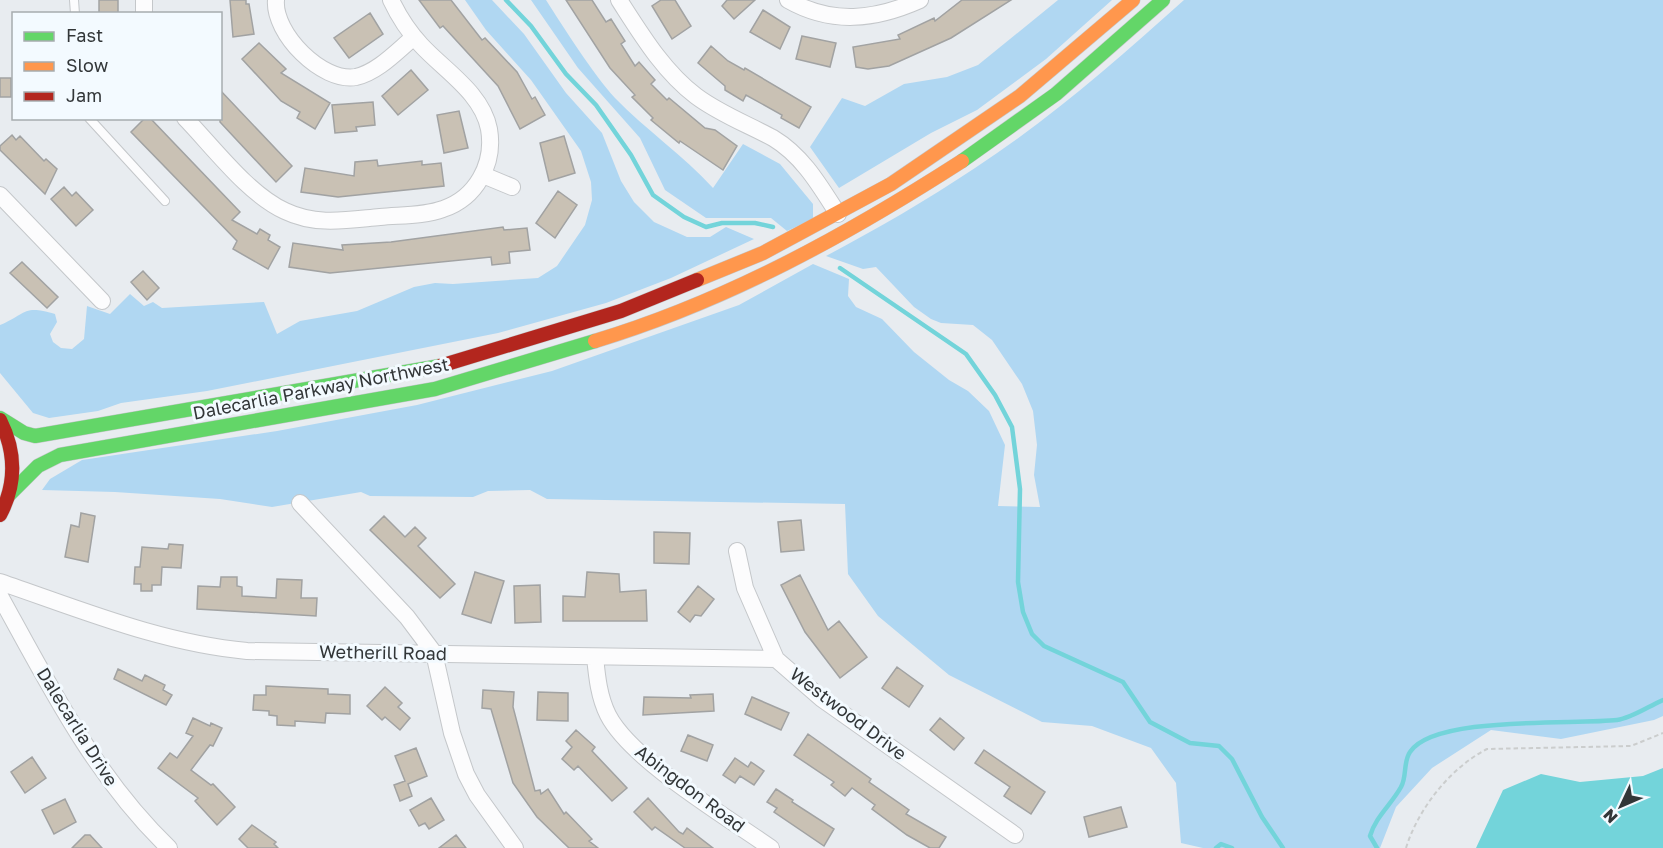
<svg xmlns="http://www.w3.org/2000/svg" width="1663" height="848" font-family="'Golos Text',sans-serif">
<style>
.green{fill:#b0d7f2}
.water{fill:#73d4da}
.lines{fill:none;stroke-linecap:round;stroke-linejoin:round}
.stream{stroke:#73d4da;stroke-width:4.5}
.building{fill:#c9c1b4;stroke:#a1a2a2;stroke-width:1.5}
.lane-casing{stroke:#c4c7ca;stroke-width:10}
.street-casing{stroke:#c4c7ca;stroke-width:18}
.fast-casing{stroke:#c4c7ca;stroke-width:15}
.slow-casing{stroke:#c4c7ca;stroke-width:15}
.jam-casing{stroke:#c4c7ca;stroke-width:15}
.path{stroke:#cbcdcd;stroke-width:2;stroke-dasharray:4.5 3;stroke-linecap:butt}
.lane{stroke:#fcfcfd;stroke-width:8}
.street{stroke:#fcfcfd;stroke-width:16}
.fast{stroke:#63d668;stroke-width:14}
.slow{stroke:#ff974d;stroke-width:14}
.jam{stroke:#b3261e;stroke-width:14}
.labels{text-anchor:middle;stroke-width:6;stroke-linejoin:round;paint-order:stroke}
.street-label{font-size:18px;fill:#323638;stroke:#f3faff}
</style>
<rect width="100%" height="100%" fill="#e8ecf0"/>
<!-- green -->
<path class="green" d="M465 0H492L524 34 566 93 602 133 621 181 634 202 654 222 687 237H710L726 227 754 239 671 278 606 303 498 333 207 391 121 403 98 411 49 418 33 413 0 373V325C26 314 23 304 55 314L57 322 50 334 53 342 61 348 72 349 84 339 87 306 110 314 130 294 144 306 153 302 162 308 264 302 277 334 300 321 357 311 414 287 435 283 453 284 538 278 557 266 585 225 592 200 591 182 581 151 531 80 486 30Z
M531 0H546C564 28 593 74 615 98 646 130 683 155 713 188L743 144 780 164 813 204V219L787 231 771 218H706L665 190 640 138 578 68Z
M1058 0H1112L1046 59 977 110 931 133 839 188 810 147 842 98 865 106 904 84 947 77 978 65Z
M1184 0H1663V716L1654 720 1561 739 1491 730 1432 768 1396 807 1380 848H1203L1181 843 1176 783 1151 748 1092 726 1042 722 949 675 878 616 848 574 845 504 547 499 530 490 488 491 473 497 370 496 361 492 272 507 220 499 115 492 42 490 50 479 82 460 277 431 417 405 552 371 739 305 813 264 849 279 848 296 856 307 882 319 914 352 949 380 968 391 989 411 1005 445 998 506 1040 507 1034 475 1037 445 1033 411 1022 384 992 340 973 325 941 323 931 319 914 307 876 267 863 269 826 256C877 229 927 200 975 168 1050 119 1117 60 1184 0Z"/>
<!-- water -->
<path class="water" d="M1663 768V848H1476L1503 790 1541 774 1580 782 1643 776Z"/>
<g class="lines">
<!-- stream -->
<path class="stream" d="M506 0 531 26 566 74 596 105 631 155 653 195 684 217 706 227 722 223H755L773 227
M840 268 966 354 995 395 1012 427 1020 489 1018 582 1023 612 1032 634 1044 646 1123 682 1150 722 1190 743 1219 746 1232 759 1262 817 1283 848
M1216 848 1221 844 1232 848
M1377 848 1370 836C1376 816 1391 805 1401 787 1407 777 1403 762 1410 752 1434 715 1574 725 1617 720 1632 718 1649 706 1663 700"/>
</g>
<!-- building -->
<path class="building" d="M99 0H118V14H99Z
M230 0H246V4H249L254 34 233 37Z
M419 0H451L482 40 485 38 517 72 532 99 535 97 545 115 520 129 498 86 443 26 440 28Z
M566 0H592L606 22 611 19 625 41 621 44 635 66 639 62 655 80 651 84 667 100 669 98 705 128 715 130 737 146 723 170 680 141 679 143 651 120 653 118 632 97 635 95 610 68Z
M661 0H675L691 26 672 39 652 6Z
M727 0H755L734 19 722 6Z
M962 0H1011L951 38 889 66 868 69 856 67 853 47 900 39 898 35 934 18 935 21Z
M763 10 790 27 780 49 750 32Z
M370 13 383 34 349 58 334 38Z
M802 36 836 43 830 67 796 59Z
M259 43 286 69 281 73 330 103 315 129 297 118 300 112 281 101 242 59Z
M711 46 728 61 744 70 745 68 811 107 799 128 781 118 782 115 746 95 743 101 725 90V86L698 63Z
M411 70 428 90 398 115 382 96Z
M0 78H11V97H0Z
M220 90 292 166 276 182 220 122Z
M373 102 375 125 356 127 357 131 335 133 332 105Z
M459 111 468 148 444 153 437 115Z
M145 118H150L240 212 232 220 257 234 260 229 270 235 268 240 280 247 268 269 233 249 237 241 131 132Z
M12 135 16 140 20 136 44 161 46 159 57 169 45 194 0 150V146Z
M564 136 575 173 549 181 540 143Z
M377 160 378 166 422 161V165L441 163 444 186 338 197 301 192 305 168 354 176 355 162Z
M64 187 72 196 76 192 93 210 76 226 51 199Z
M558 191 577 205 555 238 536 223Z
M503 227 504 230 527 228 530 250 509 252 510 263 492 265 491 257 330 273 289 267 293 243 343 250 342 245 391 242Z
M22 262 58 297 47 308 10 273Z
M143 271 159 288 147 300 131 282Z
M81 513 95 516 88 562 65 557 71 525 79 527Z
M384 516 405 537 415 527 426 538 418 546 455 584 440 598 370 530Z
M801 520 804 550 781 552 778 522Z
M654 532 690 533 689 564 654 563Z
M169 544 183 545 181 568 162 567 161 585H152V591H141V584H134L135 567H140L142 547 168 549Z
M475 572 504 581 491 623 462 614Z
M587 572 619 574 620 592 646 590 647 621H563V596L585 597Z
M800 575 828 630 839 621 867 657 840 678 805 632 781 585Z
M221 577H237V586L242 587V596L276 598 277 579 302 580 301 598H317L316 616 197 609 198 586 220 587Z
M540 585 541 622 515 623 514 586Z
M698 586 714 599 701 616 695 615 690 622 678 612Z
M897 667 923 686 909 707 882 688Z
M118 669 142 681 145 675 165 685 163 690 172 695 166 705 114 679Z
M266 686 328 689V694L350 695V714L326 713 325 723 295 721V726L277 725V716L269 715V711L253 710 254 695H266Z
M385 687 402 703 398 707 410 718 400 730 385 717 382 720 367 706Z
M483 690 514 692 513 707 535 791 540 790 541 794 548 789 564 814 566 812 592 839 589 841 598 848H569L537 817 513 783 491 709 482 708Z
M538 692 568 693V721L537 720Z
M713 694 714 711 643 715 644 697 691 698 690 695Z
M752 697 789 713 781 730 745 714Z
M193 718 210 726 211 723 222 728 213 746 210 745 191 770 211 785 213 784 235 807 217 825 195 801 198 798 158 768 170 753 177 758 193 736 186 733Z
M940 718 964 738 954 750 930 730Z
M576 730 595 747 592 751 627 788 612 801 578 766 574 770 562 759 572 747 566 741Z
M808 734 871 779 869 782 909 810 906 814 946 837 939 848H930L907 835 872 809 875 805 852 788 845 796 831 785 834 782 794 755Z
M688 735 713 745 707 761 681 751Z
M416 748 427 776 408 784 412 796 400 801 394 785 405 781 395 756Z
M984 750 1045 792 1031 814 1004 796 1010 787 975 763Z
M32 757 46 778 25 793 11 772Z
M735 758 748 767 751 762 764 771 754 785 740 776 735 783 723 775Z
M776 789 793 800 792 802 834 829 824 846 774 812 777 808 767 802Z
M431 798 444 820 429 829 425 823 419 826 410 810Z
M648 798 679 832 683 834 687 828 713 848H685L655 827 652 830 634 812Z
M65 799 76 822 54 834 42 810Z
M1121 807 1127 827 1089 837 1084 817Z
M252 825 276 842 274 844 278 848H248L239 839Z
M85 835H90L102 848H72Z
M456 835 466 848H439Z"/>
<g class="lines">
<defs>
<path id="lane" d="M74 0 75 14
M89 118 165 201"/>
<path id="street" d="M144 0V14
M276 0C273 33 322 83 356 77 378 72 397 51 414 37
M619 0C641 34 663 71 696 96 720 114 747 124 773 138 803 156 820 186 838 214
M788 0C832 25 875 20 920 0
M185 118C214 148 248 194 285 211 316 226 347 220 380 217 400 215 424 216 443 209 476 198 495 164 489 129 482 93 445 71 421 45 409 32 399 17 391 0
M483 175 512 187
M0 195 102 301
M300 503 407 617 434 653 452 733 466 774 477 795 515 848
M737 551 745 588 776 659 822 699 1015 835
M0 582C82 610 161 643 247 651L776 659
M0 596C49 685 95 777 169 848
M595 657C597 677 599 697 608 715 631 760 727 817 771 848"/>
<path id="fast" d="M962 161 1056 94 1163 0
M0 418 24 433 35 436 440 366
M9 495 38 466 60 455 435 389 595 341"/>
<path id="slow" d="M697 280 763 253 891 184 1020 96 1133 0
M595 341C727 301 847 235 962 161"/>
<path id="jam" d="M440 366 621 311 697 280
M0 420C16 452 17 483 0 515"/>
</defs>
<!-- lane casing -->
<use href="#lane" class="lane-casing"/>
<!-- street casing -->
<use href="#street" class="street-casing"/>
<!-- fast casing -->
<use href="#fast" class="fast-casing"/>
<!-- slow casing -->
<use href="#slow" class="slow-casing"/>
<!-- jam casing -->
<use href="#jam" class="jam-casing"/>
<!-- path -->
<path class="path" d="M1406 848C1418 809 1450 768 1487 749L1631 746 1663 733"/>
<!-- lane -->
<use href="#lane" class="lane"/>
<!-- street -->
<use href="#street" class="street"/>
<!-- fast -->
<use href="#fast" class="fast"/>
<!-- slow -->
<use href="#slow" class="slow"/>
<!-- jam -->
<use href="#jam" class="jam"/>
</g>
<g class="labels">
<!-- street labels -->
<g class="street-label">
<text transform="translate(321 389) rotate(-11)" y="6">Dalecarlia Parkway Northwest</text>
<text transform="translate(383 653) rotate(1)" y="6">Wetherill Road</text>
<text transform="translate(848 714) rotate(37)" y="6">Westwood Drive</text>
<text transform="translate(77 727) rotate(58)" y="6">Dalecarlia Drive</text>
<text transform="translate(690 789) rotate(37)" y="6">Abingdon Road</text>
</g>
</g>
<!-- legend -->
<rect x="12" y="12" width="210" height="108" fill="#f3faff" stroke="#a6acaf" stroke-width="1.5"/>
<rect x="24" y="32" width="30" height="9" fill="#63d668" stroke="#a6acaf" stroke-width="1.5"/>
<text x="66" y="42" font-size="18" fill="#323638">Fast</text>
<rect x="24" y="62" width="30" height="9" fill="#ff974d" stroke="#a6acaf" stroke-width="1.5"/>
<text x="66" y="72" font-size="18" fill="#323638">Slow</text>
<rect x="24" y="92" width="30" height="9" fill="#b3261e" stroke="#a6acaf" stroke-width="1.5"/>
<text x="66" y="102" font-size="18" fill="#323638">Jam</text>
<!-- north arrow -->
<g transform="translate(1621 806) rotate(226)" stroke="#f3faff" stroke-width="4.5" paint-order="stroke">
<path d="M0-4.5L10 22L0 15L-10 22Z" fill="#323638"/>
<text y="-9" font-size="16" font-weight="bold" text-anchor="middle" fill="#323638">N</text>
</g>
</svg>
